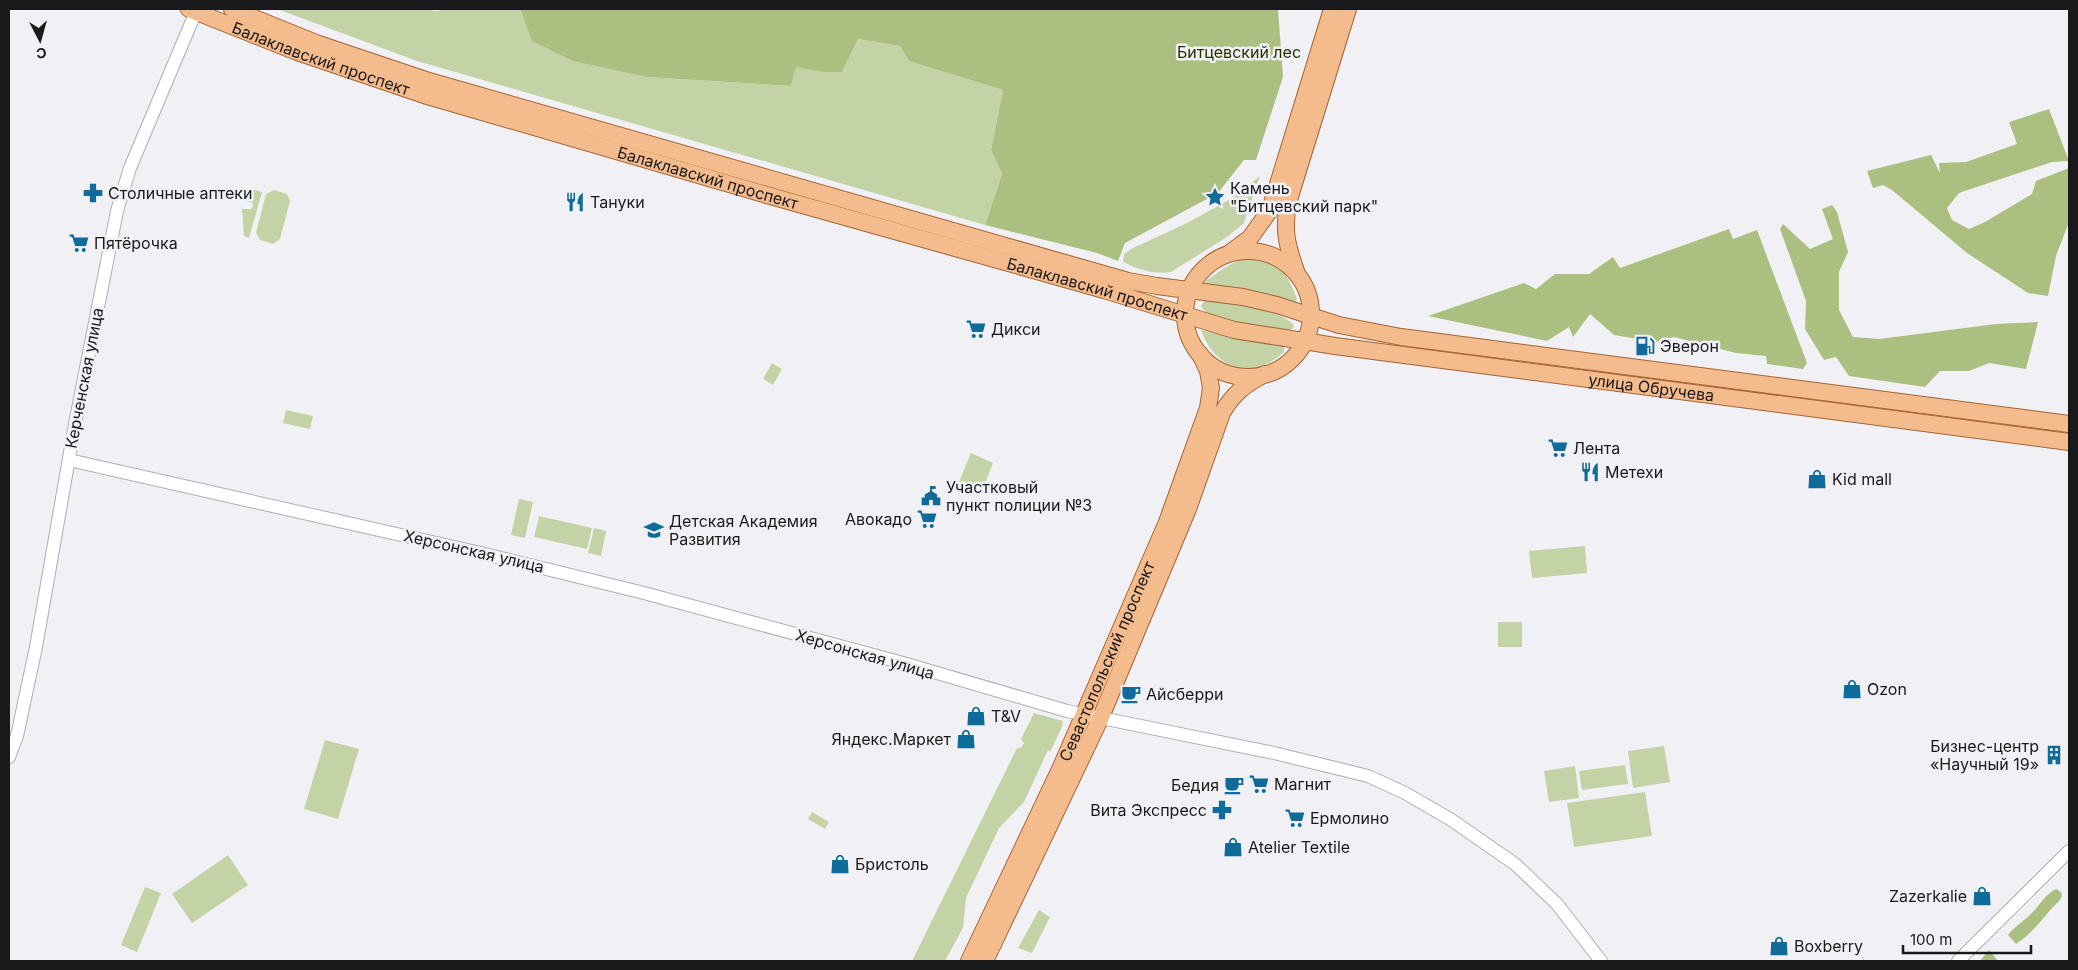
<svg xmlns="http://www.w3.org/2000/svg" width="2078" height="970" font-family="Inter,sans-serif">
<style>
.green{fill:#c4d3a6}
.forest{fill:#abc080}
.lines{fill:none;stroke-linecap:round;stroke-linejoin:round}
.minor-casing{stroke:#adaeb2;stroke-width:14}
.major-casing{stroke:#a36434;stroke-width:18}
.minor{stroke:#fff;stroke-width:12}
.major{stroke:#f4bb8d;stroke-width:16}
.labels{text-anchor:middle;stroke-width:5;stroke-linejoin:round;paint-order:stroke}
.park-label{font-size:16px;fill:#232f00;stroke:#f1f1f5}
.street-label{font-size:16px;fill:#19191b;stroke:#f1f1f5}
.poi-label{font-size:16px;fill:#19191b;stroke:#f1f1f5;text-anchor:start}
</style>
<rect width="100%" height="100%" fill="#f1f1f5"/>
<!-- green -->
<path class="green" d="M277 9H421L436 11 448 9H520L532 41 572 61 646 77 791 86 796 66 823 72H842L858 39 900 46 909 61 1003 90 991 150 1002 174 985 225 417 61Z
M1260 176 1244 223 1227 237 1171 272C1156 275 1136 269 1123 262L1124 254 1131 249 1187 223 1229 200Z
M241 187 262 192 249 238 244 236 242 209H252L253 203 243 200Z
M274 190 287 194 290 201 280 239 273 244 260 240 256 233 266 194Z
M1252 257C1281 261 1286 274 1297 298L1296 302 1253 291 1206 284V281C1221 270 1234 260 1252 257Z
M1204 301C1225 299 1278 309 1293 324L1294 327 1289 331C1271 328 1208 323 1201 306Z
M1201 330 1241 339 1282 346 1284 347V352C1251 382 1215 369 1201 330Z
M772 363 782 369 773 385 763 379Z
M286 410 313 416 310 429 283 423Z
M971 453 993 463 982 491 959 482Z
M519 499 533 502 525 538 511 535Z
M539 516 592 528 587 549 534 537Z
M594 528 606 531 601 556 588 553Z
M1585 546 1587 573 1532 578 1529 551Z
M1498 622H1522V647H1498Z
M1034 713 1063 721 1062 727 1050 752 1048 750 1024 802 999 828 966 898 963 928 945 961H912L1017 748H1021L1024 743 1021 739Z
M325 740 359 749 338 819 304 809Z
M1664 746 1670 782 1633 788 1628 751Z
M1625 765 1628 784 1582 790 1579 771Z
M1575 766 1579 798 1549 802 1544 771Z
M1645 792 1652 836 1574 847 1567 803Z
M812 812 829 822 825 829 808 819Z
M228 855 248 885 192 923 172 894Z
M145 887 161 893 137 952 121 945Z
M1039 910 1050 917 1032 953 1018 948Z"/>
<!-- forest -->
<path class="forest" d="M513 9H1278L1283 77 1256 160H1244L1218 193 1125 243 1118 261 1097 253 985 225 1002 174 991 150 1003 90 909 61 900 46 858 39 842 72H823L796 67 791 86 646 77 572 61 532 41 520 9Z
M2049 109 2069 161 2052 162 1959 193 1947 208 1952 220 1969 229 1985 222 2032 194 2036 181 2069 168V222L2056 256 2048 296 2028 293 1967 253 1892 190 1883 185 1873 188 1867 171 1931 155 1940 173 1939 163 1966 162 2017 144 2009 122Z
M1832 205 1837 212 1848 252 1839 272V310L1853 337 1879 339 1996 324 2038 322 2026 369 1989 363 1969 371H1940L1925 387 1849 376 1836 357 1824 360 1805 329 1806 301 1780 229 1783 224 1810 249 1833 239 1822 209Z
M1729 229 1733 239 1757 230 1807 363 1803 369 1767 364 1766 356 1736 353 1674 337 1656 342 1614 335 1590 314 1573 337 1569 327 1547 341 1428 316 1524 283 1536 289 1555 274H1589L1613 257 1620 268Z
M2056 889 2061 892 2062 896 2060 900C2045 914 2034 933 2016 944L2008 935C2015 926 2025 920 2033 912 2040 904 2046 894 2056 889Z
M1989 950 1998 961H1980Z"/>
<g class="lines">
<defs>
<path id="minor" d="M69 460 485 554 644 593 903 663 1067 711 1274 753 1368 776 1405 793 1450 819 1515 864 1557 904 1601 961
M9 757 17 736 36 647 75 424 117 211 130 168 197 9
M1958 961 2069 851"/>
<g id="major">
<path id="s1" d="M189 9 297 52 424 95 767 195 1104 290 1234 330 1335 346 2069 442"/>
<path d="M232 9 316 43 429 81 1128 281 1157 286 1243 297 1277 305 1339 325 1401 337 2069 424"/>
<circle cx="1248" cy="314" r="63"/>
<path d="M1231 252 1250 238 1270 210 1332 9"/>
<path d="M1296 271C1287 245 1283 231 1288 203L1348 9"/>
<path id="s2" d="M969 961 1061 767 1167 522 1208 408 1211 388 1208 371 1200 354"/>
<path d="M985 961 1101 717 1188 509 1222 413C1233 394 1245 384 1265 374"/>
</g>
</defs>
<!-- minor casing -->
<use href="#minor" class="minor-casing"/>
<!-- major casing -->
<use href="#major" class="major-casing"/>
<!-- minor -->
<use href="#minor" class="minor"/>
<!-- major -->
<use href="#major" class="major"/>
</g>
<!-- icons -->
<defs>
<symbol id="pharmacy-bare" viewBox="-9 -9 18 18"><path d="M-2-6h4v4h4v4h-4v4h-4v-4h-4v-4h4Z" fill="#0e6b9a" stroke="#f1f1f5" stroke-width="2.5" paint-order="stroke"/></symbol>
<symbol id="sight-bare" viewBox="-9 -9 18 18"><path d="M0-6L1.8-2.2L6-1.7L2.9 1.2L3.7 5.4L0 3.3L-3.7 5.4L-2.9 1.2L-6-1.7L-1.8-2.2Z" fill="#0e6b9a" stroke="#f1f1f5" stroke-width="2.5" paint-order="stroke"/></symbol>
<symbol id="restaurant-bare" viewBox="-9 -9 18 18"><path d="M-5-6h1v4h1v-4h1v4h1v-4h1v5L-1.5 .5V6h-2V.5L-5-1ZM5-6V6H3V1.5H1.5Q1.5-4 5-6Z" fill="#0e6b9a" stroke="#f1f1f5" stroke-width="2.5" paint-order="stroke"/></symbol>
<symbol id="supermarket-bare" viewBox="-9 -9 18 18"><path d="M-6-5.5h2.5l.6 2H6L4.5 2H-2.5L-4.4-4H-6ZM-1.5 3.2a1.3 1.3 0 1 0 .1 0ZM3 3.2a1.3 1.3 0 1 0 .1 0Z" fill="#0e6b9a" stroke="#f1f1f5" stroke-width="2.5" paint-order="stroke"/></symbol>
<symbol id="fuel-bare" viewBox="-9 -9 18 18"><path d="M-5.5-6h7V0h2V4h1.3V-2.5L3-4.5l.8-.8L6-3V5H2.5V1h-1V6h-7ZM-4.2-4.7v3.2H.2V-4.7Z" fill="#0e6b9a" stroke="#f1f1f5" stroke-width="2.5" paint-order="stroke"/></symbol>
<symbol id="shop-bare" viewBox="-9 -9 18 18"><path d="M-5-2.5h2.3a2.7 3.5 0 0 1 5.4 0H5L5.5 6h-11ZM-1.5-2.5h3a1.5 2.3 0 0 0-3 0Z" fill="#0e6b9a" stroke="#f1f1f5" stroke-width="2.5" paint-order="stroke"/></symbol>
<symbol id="civic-bare" viewBox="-9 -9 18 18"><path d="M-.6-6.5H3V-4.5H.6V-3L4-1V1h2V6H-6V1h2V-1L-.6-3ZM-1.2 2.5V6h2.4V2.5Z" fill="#0e6b9a" stroke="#f1f1f5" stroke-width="2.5" paint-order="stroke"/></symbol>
<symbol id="school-bare" viewBox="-9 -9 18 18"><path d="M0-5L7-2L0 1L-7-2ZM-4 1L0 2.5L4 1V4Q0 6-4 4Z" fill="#0e6b9a" stroke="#f1f1f5" stroke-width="2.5" paint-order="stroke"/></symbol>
<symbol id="cafe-bare" viewBox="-9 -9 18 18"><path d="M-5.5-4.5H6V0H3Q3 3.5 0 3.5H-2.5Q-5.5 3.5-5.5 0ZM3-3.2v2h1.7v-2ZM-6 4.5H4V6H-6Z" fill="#0e6b9a" stroke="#f1f1f5" stroke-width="2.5" paint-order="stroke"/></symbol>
<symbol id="building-bare" viewBox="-9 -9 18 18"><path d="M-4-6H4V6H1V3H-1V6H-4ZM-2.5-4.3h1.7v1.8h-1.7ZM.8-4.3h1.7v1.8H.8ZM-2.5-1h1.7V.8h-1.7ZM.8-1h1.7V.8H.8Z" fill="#0e6b9a" stroke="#f1f1f5" stroke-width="2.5" paint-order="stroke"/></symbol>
</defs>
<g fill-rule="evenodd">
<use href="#pharmacy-bare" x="79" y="179" width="28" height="28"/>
<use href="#sight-bare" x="1201" y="183" width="28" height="28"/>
<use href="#restaurant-bare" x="561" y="188" width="28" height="28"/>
<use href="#supermarket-bare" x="65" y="229" width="28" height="28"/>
<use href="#supermarket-bare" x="962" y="315" width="28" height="28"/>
<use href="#fuel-bare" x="1631" y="332" width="28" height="28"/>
<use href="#supermarket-bare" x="1544" y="434" width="28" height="28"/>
<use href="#restaurant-bare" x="1576" y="458" width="28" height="28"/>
<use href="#shop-bare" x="1803" y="465" width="28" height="28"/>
<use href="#civic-bare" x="917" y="482" width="28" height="28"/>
<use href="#supermarket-bare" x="913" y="505" width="28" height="28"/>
<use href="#school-bare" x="640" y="516" width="28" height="28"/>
<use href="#shop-bare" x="1838" y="675" width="28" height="28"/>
<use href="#cafe-bare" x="1117" y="680" width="28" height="28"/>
<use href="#shop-bare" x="962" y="702" width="28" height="28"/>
<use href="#shop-bare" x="952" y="725" width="28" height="28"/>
<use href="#building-bare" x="2040" y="741" width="28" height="28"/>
<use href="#supermarket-bare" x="1245" y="770" width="28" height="28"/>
<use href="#cafe-bare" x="1220" y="771" width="28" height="28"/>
<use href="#pharmacy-bare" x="1208" y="796" width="28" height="28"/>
<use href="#supermarket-bare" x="1281" y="804" width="28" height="28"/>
<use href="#shop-bare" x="1219" y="833" width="28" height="28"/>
<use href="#shop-bare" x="826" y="850" width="28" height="28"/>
<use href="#shop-bare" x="1968" y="882" width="28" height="28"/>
<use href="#shop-bare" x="1765" y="932" width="28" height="28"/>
</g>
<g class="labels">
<!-- park labels -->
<g class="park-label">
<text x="1239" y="58">Битцевский лес</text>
</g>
<!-- street labels -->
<g class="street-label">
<text dy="6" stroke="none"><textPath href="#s1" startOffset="141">Балаклавский проспект</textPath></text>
<text dy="6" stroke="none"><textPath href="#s1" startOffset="546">Балаклавский проспект</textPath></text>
<text dy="6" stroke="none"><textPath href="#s1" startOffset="951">Балаклавский проспект</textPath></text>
<text transform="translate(84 378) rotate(-79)" y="6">Керченская улица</text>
<text dy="6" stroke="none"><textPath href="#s1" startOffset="1515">улица Обручева</textPath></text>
<text transform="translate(474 551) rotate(13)" y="6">Херсонская улица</text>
<text transform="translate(865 654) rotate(16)" y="6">Херсонская улица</text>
<text dy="6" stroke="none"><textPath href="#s2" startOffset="330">Севастопольский проспект</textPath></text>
</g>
<!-- poi labels -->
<g class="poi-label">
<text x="1230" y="194">Камень<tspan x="1230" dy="18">"Битцевский парк"</tspan></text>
<text x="108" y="199">Столичные аптеки</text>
<text x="590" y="208">Тануки</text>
<text x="94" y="249">Пятёрочка</text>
<text x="991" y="335">Дикси</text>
<text x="1660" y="352">Эверон</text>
<text x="1573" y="454">Лента</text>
<text x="1605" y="478">Метехи</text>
<text x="1832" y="485">Kid mall</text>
<text x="946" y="493">Участковый<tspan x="946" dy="18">пункт полиции №3</tspan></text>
<text x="912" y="525" text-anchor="end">Авокадо</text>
<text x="669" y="527">Детская Академия<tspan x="669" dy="18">Развития</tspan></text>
<text x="1867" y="695">Ozon</text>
<text x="1146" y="700">Айсберри</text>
<text x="991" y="722">T&amp;V</text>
<text x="951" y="745" text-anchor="end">Яндекс.Маркет</text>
<text x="2039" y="752" text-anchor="end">Бизнес-центр<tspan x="2039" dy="18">«Научный 19»</tspan></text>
<text x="1274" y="790">Магнит</text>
<text x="1219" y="791" text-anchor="end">Бедия</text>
<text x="1207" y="816" text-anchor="end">Вита Экспресс</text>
<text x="1310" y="824">Ермолино</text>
<text x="1248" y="853">Atelier Textile</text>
<text x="855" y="870">Бристоль</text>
<text x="1967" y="902" text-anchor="end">Zazerkalie</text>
<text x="1794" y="952">Boxberry</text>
</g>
</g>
<!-- border -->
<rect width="2078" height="970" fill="none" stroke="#19191b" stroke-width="20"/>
<!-- north arrow -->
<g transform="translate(40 40) rotate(174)" stroke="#f1f1f5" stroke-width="4" paint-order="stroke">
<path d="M0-4L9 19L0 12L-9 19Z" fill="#19191b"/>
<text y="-8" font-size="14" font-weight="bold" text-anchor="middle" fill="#19191b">С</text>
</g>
<!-- scale -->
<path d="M1903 945v8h128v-8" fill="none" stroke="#19191b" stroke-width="2.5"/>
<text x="1910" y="945" font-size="15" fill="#19191b" stroke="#f1f1f5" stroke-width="4" paint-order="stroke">100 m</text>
</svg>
